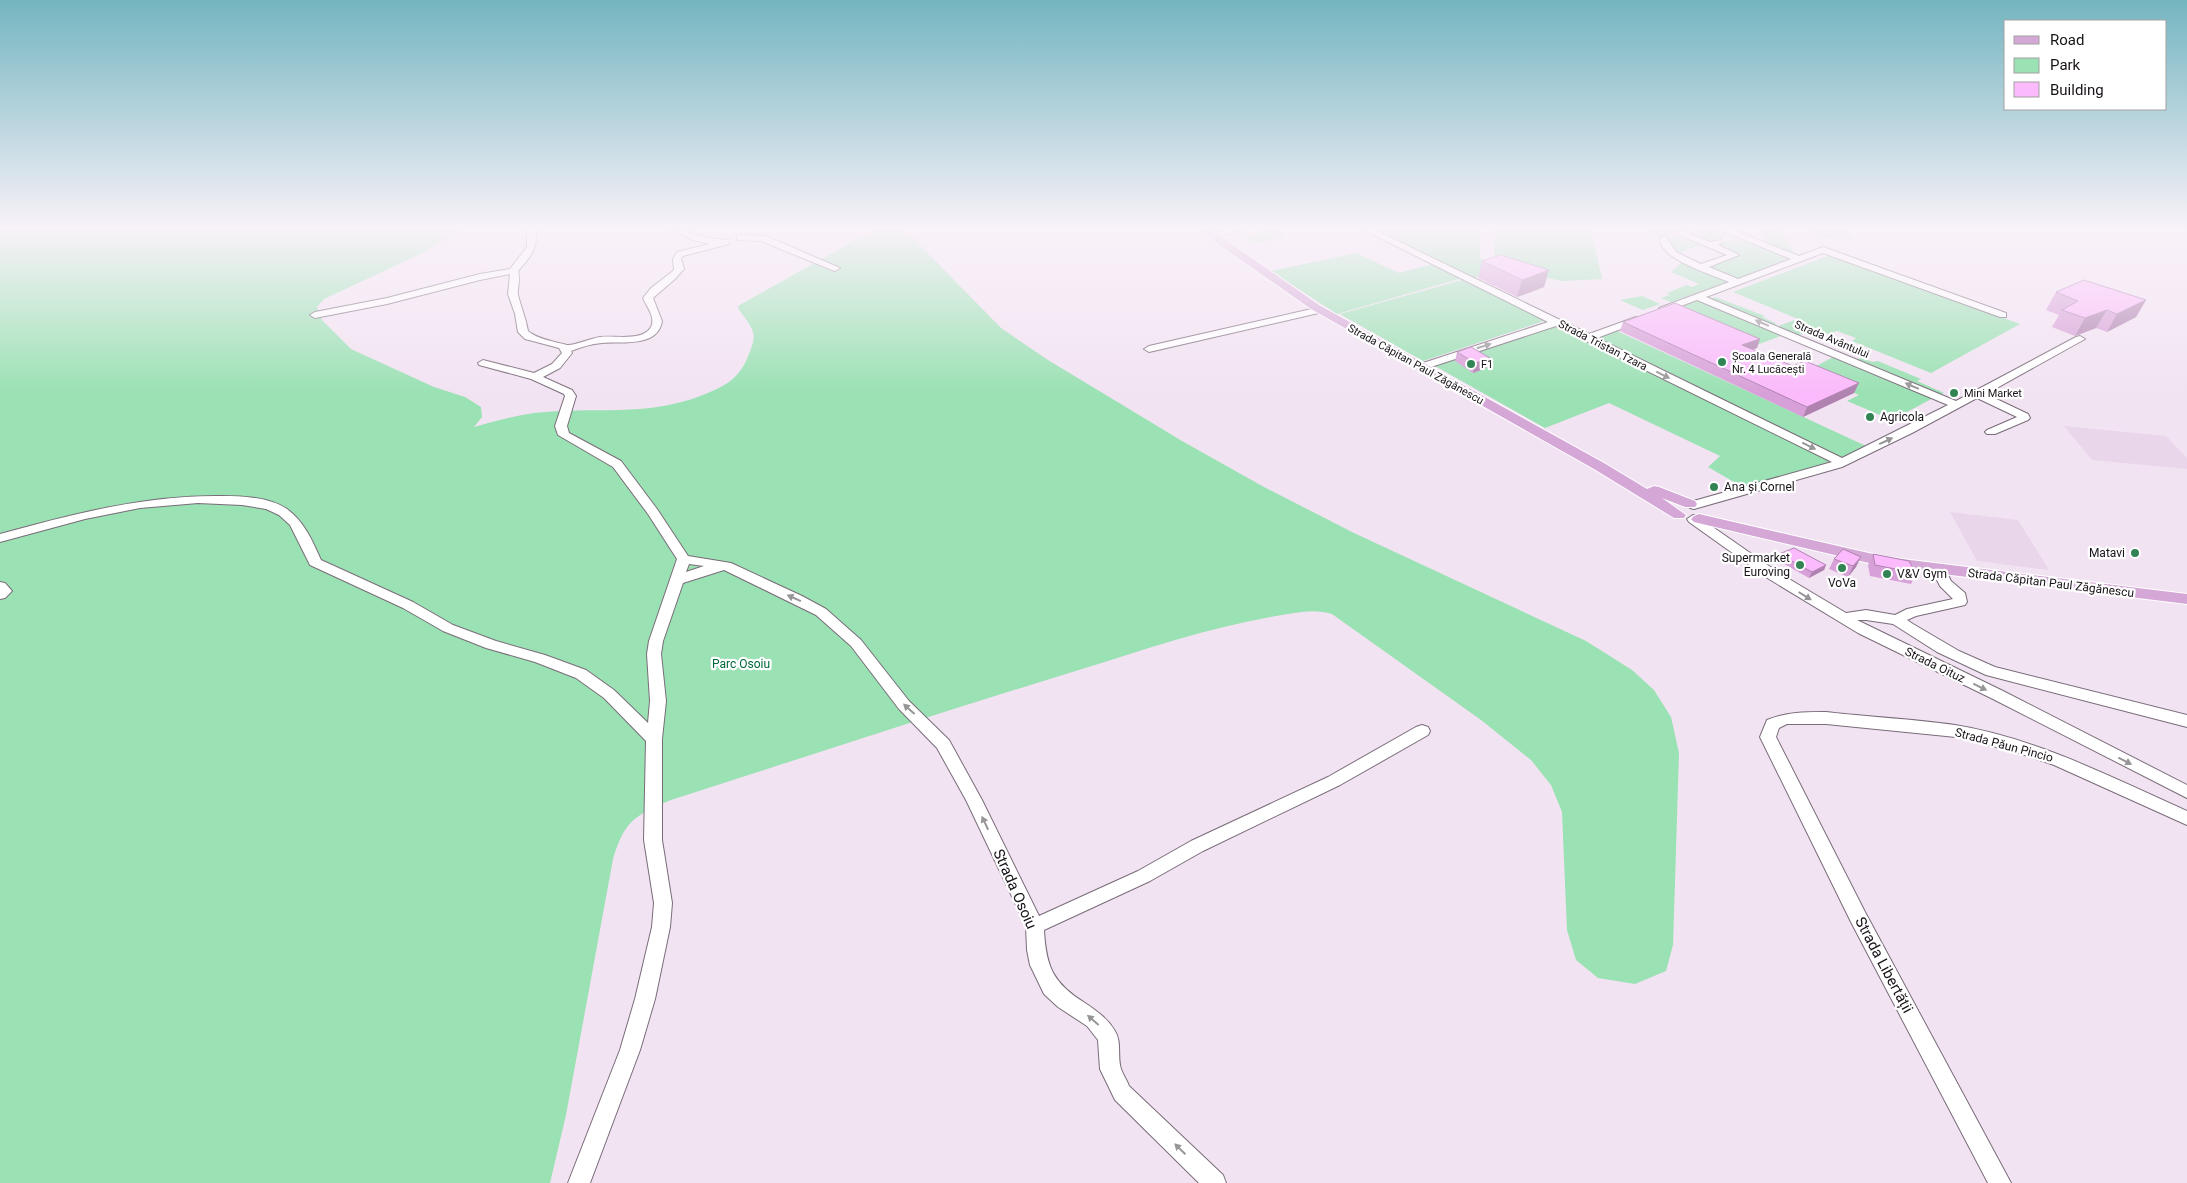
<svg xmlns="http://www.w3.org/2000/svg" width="2187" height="1183" font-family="Roboto,sans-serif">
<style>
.built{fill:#ead6ea}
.green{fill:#9ae1b3}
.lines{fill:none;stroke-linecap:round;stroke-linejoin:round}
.minor-casing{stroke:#796c79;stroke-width:2}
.major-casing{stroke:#fff;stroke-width:2}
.minor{fill:#fff;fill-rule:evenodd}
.major{fill:#d4a7d6;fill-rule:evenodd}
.wall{fill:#d7a0d8}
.shaded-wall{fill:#af82b0}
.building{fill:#fabafb;stroke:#af82b0}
.oneway{fill:#979597}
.poi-dot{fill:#328455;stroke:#fff;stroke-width:2}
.labels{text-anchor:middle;stroke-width:4.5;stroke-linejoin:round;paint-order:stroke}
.far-street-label{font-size:11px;fill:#181318;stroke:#fff}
.far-poi-label{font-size:11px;fill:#181318;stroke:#fff;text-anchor:start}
.poi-label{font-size:12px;fill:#181318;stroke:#fff;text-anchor:start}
.street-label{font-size:12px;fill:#181318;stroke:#fff}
.park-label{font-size:12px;fill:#00693b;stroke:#fff}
.near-street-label{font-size:15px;fill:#181318;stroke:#fff}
</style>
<rect width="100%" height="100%" fill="#f2e3f2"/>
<!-- built -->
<path class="built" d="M2064 426 2166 436 2187 458V469L2092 460Z
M1950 512 2018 520 2049 570 1977 561Z"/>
<!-- green -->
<path class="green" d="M0 228H462L427 251 324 299 317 307 322 320 351 349 434 387 465 397 481 407 482 417 474 427C494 421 514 416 534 413 594 406 645 418 703 395 723 387 737 380 746 361 758 334 756 332 739 310L738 306 864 235C879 228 895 224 910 235L1001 328 1048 360 1182 441 1264 487 1354 533 1586 641 1632 670 1654 690 1671 717 1679 753 1673 945 1666 971 1635 984 1598 978 1576 960 1567 930 1562 812 1551 785 1531 760 1481 720 1332 614C1314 608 1294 613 1276 616 1210 627 1146 649 1082 669 945 711 808 756 671 800 634 816 625 820 613 859L566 1115 550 1183H0Z
M1364 228H1480V258L1492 263 1498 270 1471 279Z
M1495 228H1591L1602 279 1563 281 1536 276 1494 262Z
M1647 228H1691L1663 237 1649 234Z
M1701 228H1711L1729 235 1708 243 1684 234Z
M1758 228H1779L1796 255 1769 245Z
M1810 228H1846L1854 240 1817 237Z
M1277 229 1287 237 1253 243 1243 235Z
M1675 236 1700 245 1680 253 1670 249 1664 239Z
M1736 238 1790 258 1735 279 1705 267 1737 255 1714 245Z
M1356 253 1399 273 1436 263 1466 277 1337 314 1271 271Z
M1830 255 2020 324 1931 373 1852 341 1856 338 1837 331 1829 334 1814 329 1799 335 1778 326 1798 319 1733 292Z
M1682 262 1729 281 1671 302 1661 298 1670 295 1667 293 1687 285 1692 287 1699 284 1671 272Z
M1462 280 1547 320 1423 361 1340 314Z
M1642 296 1660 304 1643 310 1620 300Z
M1715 297 1765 316 1762 317 1777 324 1771 326 1709 300Z
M1699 300 1783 335 1754 346 1671 311Z
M1555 324 1835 461 1746 489 1708 467 1720 456 1609 403 1545 428 1435 366Z
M1615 330 1866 446 1839 459 1593 338Z
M1835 356 1935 397 1892 420 1847 401 1859 395 1805 372Z
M1861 358 1873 362 1878 361 1921 379 1917 381 1944 393 1937 395 1854 360Z"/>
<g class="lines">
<defs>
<path id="minor" d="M527 228H535C539 247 530 258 518 271 521 280 517 287 518 295 521 307 526 319 528 331 537 339 556 342 567 345 573 346 592 338 600 337 615 335 642 342 651 327 656 317 646 306 643 298L651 288 673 271 674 269 673 259 677 252 710 244 693 240 669 228C683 228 688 233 701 236 711 239 720 239 729 240V244L683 256 681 259 684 269 675 279 653 298 662 321C658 348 621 341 602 343 591 344 581 347 571 351L572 353 560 368 543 377 572 390 576 396 567 426 569 433 621 461 657 509 688 556 731 563 802 596 826 609 861 640 909 701 949 740 982 800 1039 916 1138 871 1191 841 1328 777 1416 727 1422 725 1428 727 1430 731 1428 735 1340 785 1203 851 1150 881 1044 930C1046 967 1053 983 1085 1003 1097 1011 1108 1019 1115 1031 1122 1042 1117 1057 1121 1069 1123 1075 1127 1080 1129 1086L1223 1175 1226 1183H1199L1115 1100 1100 1069 1098 1040 1087 1026 1058 1007 1044 994 1030 965 1027 950 1026 926 966 800 937 748 899 709 851 646 816 615 724 570 683 583 663 641 661 654 666 701 662 739V840L672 903 670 927 655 999 640 1050 590 1183H568L620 1050 635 999 652 927 654 903 644 840 646 741 604 698 576 678 535 662 486 648 443 631 403 608 310 565 290 525 279 515 266 509 242 505 198 503 140 508 85 519 0 542V534C73 514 145 495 221 496 242 496 269 497 287 509 304 521 313 542 321 560L413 602 453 625 496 641 545 655 586 670 614 690 648 723 650 701 647 654 649 641 677 559 648 514 613 467 558 435 555 426 565 396 564 394 531 379 479 365 478 363 483 360 534 373 552 364 562 353 559 348 525 339 518 332 515 314 508 294 510 274 480 280 387 304 315 318 310 315 315 312 387 298 480 274 510 269 527 247ZM689 564 704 566 686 572Z
M1229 228H1243L1214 239 1210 236Z
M1360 228H1371L1589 334 1636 317H1642V321L1597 338 1842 458 1948 405 1697 300 1665 312H1659V308L1729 282C1713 275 1656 258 1660 237H1666L1676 252 1701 264 1727 255 1677 234 1688 228H1700L1689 234 1710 242 1721 240 1722 242 1718 245 1739 255 1709 267 1738 279 1791 259 1715 228H1728L1799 256 1823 247 2006 313V317H2000L1823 253 1706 297 1956 401 2076 337 2080 336 2085 339 1986 394 2028 414 2030 418 2028 420 1995 434H1987L1985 432 1987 430 2017 417 1977 398 1912 433 1842 467 1694 509 1690 508 1688 505 1690 502 1832 462 1556 326 1425 369H1417L1416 367 1417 365 1548 322Z
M740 235 766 236 840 268 835 271 832 270 761 241 737 240V236Z
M1320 307 1325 310 1323 312 1149 352 1144 349 1149 346Z
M1693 515 1697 516 1779 573 1846 613 1866 610 1895 615 1907 609 1953 599 1940 586 1932 570 1934 567H1944L1951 581 1965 593 1967 602 1965 605 1916 616 1907 620 1913 624 1959 651 1995 667 2187 715V727L1986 675 1937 652 1893 624 1866 620H1857L2003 691 2187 785V798L1993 699 1858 633 1769 579 1689 522 1687 519Z
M0 582 5 583 12 591 5 598 0 599Z
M1826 712C1869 717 1913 719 1955 725 2036 738 2113 778 2187 811V825L2054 765 2016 752 1956 737 1826 724H1787L1779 728 1776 737 1865 912 2011 1183H1988L1851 922 1760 737 1767 720C1787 712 1805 712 1826 712Z"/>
<path id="major" d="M1195 228H1208L1219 235 1319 305 1604 463 1647 489 1654 486 1659 487 1695 501 1697 504 1695 507H1685L1662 498 1686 515 1684 518H1674L1594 469 1311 309Z
M1699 514 1886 557 2187 594V604L1886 567 1694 522 1691 519 1694 516Z"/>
</defs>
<!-- minor casing -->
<use href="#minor" class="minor-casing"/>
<!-- major casing -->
<use href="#major" class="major-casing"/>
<!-- minor -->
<use href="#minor" class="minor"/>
<!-- major -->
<use href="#major" class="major"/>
</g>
<!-- wall -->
<path class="wall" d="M1482 261 1544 287 1517 297 1478 278Z
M2056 292 2146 300 2136 317 2107 332 2096 328 2075 336 2052 327 2059 315 2046 310Z
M1623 322 1757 348 1752 349 1854 393 1803 417 1620 331Z
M1457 352 1488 367 1473 373 1455 361Z
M1779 554 1826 565 1824 570 1809 578 1777 560Z
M1873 554 1916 573 1911 584 1870 576 1868 565Z
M1834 559 1856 567 1848 577 1829 569Z"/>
<!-- shaded-wall -->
<path class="shaded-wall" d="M1549 270 1544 287 1517 297 1522 280Z
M2146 300 2136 317 2107 332 2117 314Z
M2107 310 2096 328 2075 336 2085 318Z
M1760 339 1757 348 1738 354 1742 345Z
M1490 358 1488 367 1473 373 1475 363Z
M1859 383 1854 393 1803 417 1807 407Z
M1861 557 1856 567 1848 577 1853 566Z
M1826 565 1824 570 1809 578 1812 572Z"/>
<!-- building -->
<path class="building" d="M1501 255 1549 270 1522 280 1482 261Z
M2084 280 2146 300 2117 314 2107 310 2085 318 2062 310 2078 301 2056 292Z
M1675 303 1760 339 1742 345 1793 366 1805 361 1859 383 1807 407 1623 322Z
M1471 347 1490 358 1475 363 1457 352Z
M1794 548 1826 565 1812 572 1779 554Z
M1843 549 1861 557 1853 566 1834 559Z
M1873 554 1909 561 1916 573 1875 565Z"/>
<!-- one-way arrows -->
<defs><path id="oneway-solid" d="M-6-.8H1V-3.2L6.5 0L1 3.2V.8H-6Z" transform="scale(1.25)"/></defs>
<g class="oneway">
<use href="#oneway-solid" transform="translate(1762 323) rotate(-157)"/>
<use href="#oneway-solid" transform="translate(1484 346) rotate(-18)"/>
<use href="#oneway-solid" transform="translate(1663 375) rotate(26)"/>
<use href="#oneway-solid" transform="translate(1912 386) rotate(-157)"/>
<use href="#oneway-solid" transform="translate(1886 441) rotate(-25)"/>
<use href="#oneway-solid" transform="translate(1809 446) rotate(26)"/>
<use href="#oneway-solid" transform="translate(1805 596) rotate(32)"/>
<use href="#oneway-solid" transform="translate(794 598) rotate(-156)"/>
<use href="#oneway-solid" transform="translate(1980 687) rotate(26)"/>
<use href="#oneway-solid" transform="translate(909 709) rotate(-138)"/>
<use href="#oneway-solid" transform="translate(2125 761) rotate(27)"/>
<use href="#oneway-solid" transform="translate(985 823) rotate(-115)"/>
<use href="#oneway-solid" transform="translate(1093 1020) rotate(-139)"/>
<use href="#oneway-solid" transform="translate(1180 1149) rotate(-136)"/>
</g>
<!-- sky -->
<linearGradient id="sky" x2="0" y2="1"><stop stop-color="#73b5c0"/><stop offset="0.58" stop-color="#f9f2f9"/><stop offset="1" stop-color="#f9f2f9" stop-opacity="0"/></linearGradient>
<rect width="2187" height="394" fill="url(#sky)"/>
<!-- markers -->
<g class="poi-dot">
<circle cx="1722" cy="362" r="5"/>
<circle cx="1471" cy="364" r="5"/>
<circle cx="1954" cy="393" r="5"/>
<circle cx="1870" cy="417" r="5"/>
<circle cx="1714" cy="487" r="5"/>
<circle cx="2135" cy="553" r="5"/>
<circle cx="1800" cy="565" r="5"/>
<circle cx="1842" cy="568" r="5"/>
<circle cx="1887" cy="574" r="5"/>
</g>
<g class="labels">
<!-- far-street labels -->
<g class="far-street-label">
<text transform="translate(1832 339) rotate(23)" y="4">Strada Avântului</text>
<text transform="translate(1603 345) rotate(27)" y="4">Strada Tristan Tzara</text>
<text transform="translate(1416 364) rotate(29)" y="4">Strada Căpitan Paul Zăgănescu</text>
</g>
<!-- far-poi labels -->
<g class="far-poi-label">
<text x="1732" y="360">Școala Generală<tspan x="1732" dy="13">Nr. 4 Lucăcești</tspan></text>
<text x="1481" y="368">F1</text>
<text x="1964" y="397">Mini Market</text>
</g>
<!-- poi labels -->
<g class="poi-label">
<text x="1880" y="421">Agricola</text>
<text x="1724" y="491">Ana și Cornel</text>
<text x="2125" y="557" text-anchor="end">Matavi</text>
<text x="1790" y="562" text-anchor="end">Supermarket<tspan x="1790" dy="14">Euroving</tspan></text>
<text x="1897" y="578">V&amp;V Gym</text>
<text x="1842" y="587" text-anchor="middle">VoVa</text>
</g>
<!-- street labels -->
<g class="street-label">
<text transform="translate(2051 583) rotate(7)" y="4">Strada Căpitan Paul Zăgănescu</text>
<text transform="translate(1935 665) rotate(26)" y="4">Strada Oituz</text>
<text transform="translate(2004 745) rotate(15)" y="4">Strada Păun Pincio</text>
</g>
<!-- park labels -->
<g class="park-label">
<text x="741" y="668">Parc Osoiu</text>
</g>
<!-- near-street labels -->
<g class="near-street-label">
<text transform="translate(1015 889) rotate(66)" y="5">Strada Osoiu</text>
<text transform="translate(1884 965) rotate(62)" y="5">Strada Libertății</text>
</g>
</g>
<!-- legend -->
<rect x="2004" y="20" width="162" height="90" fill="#ffffff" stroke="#a3a1a3"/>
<rect x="2014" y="36" width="25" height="8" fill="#d4a7d6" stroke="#a3a1a3"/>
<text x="2050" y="45" font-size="15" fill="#181318">Road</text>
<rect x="2014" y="58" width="25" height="15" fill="#9ae1b3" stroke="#a3a1a3"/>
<text x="2050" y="70" font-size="15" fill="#181318">Park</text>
<rect x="2014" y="82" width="25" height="15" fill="#fabafb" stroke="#a3a1a3"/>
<text x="2050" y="95" font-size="15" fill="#181318">Building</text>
</svg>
